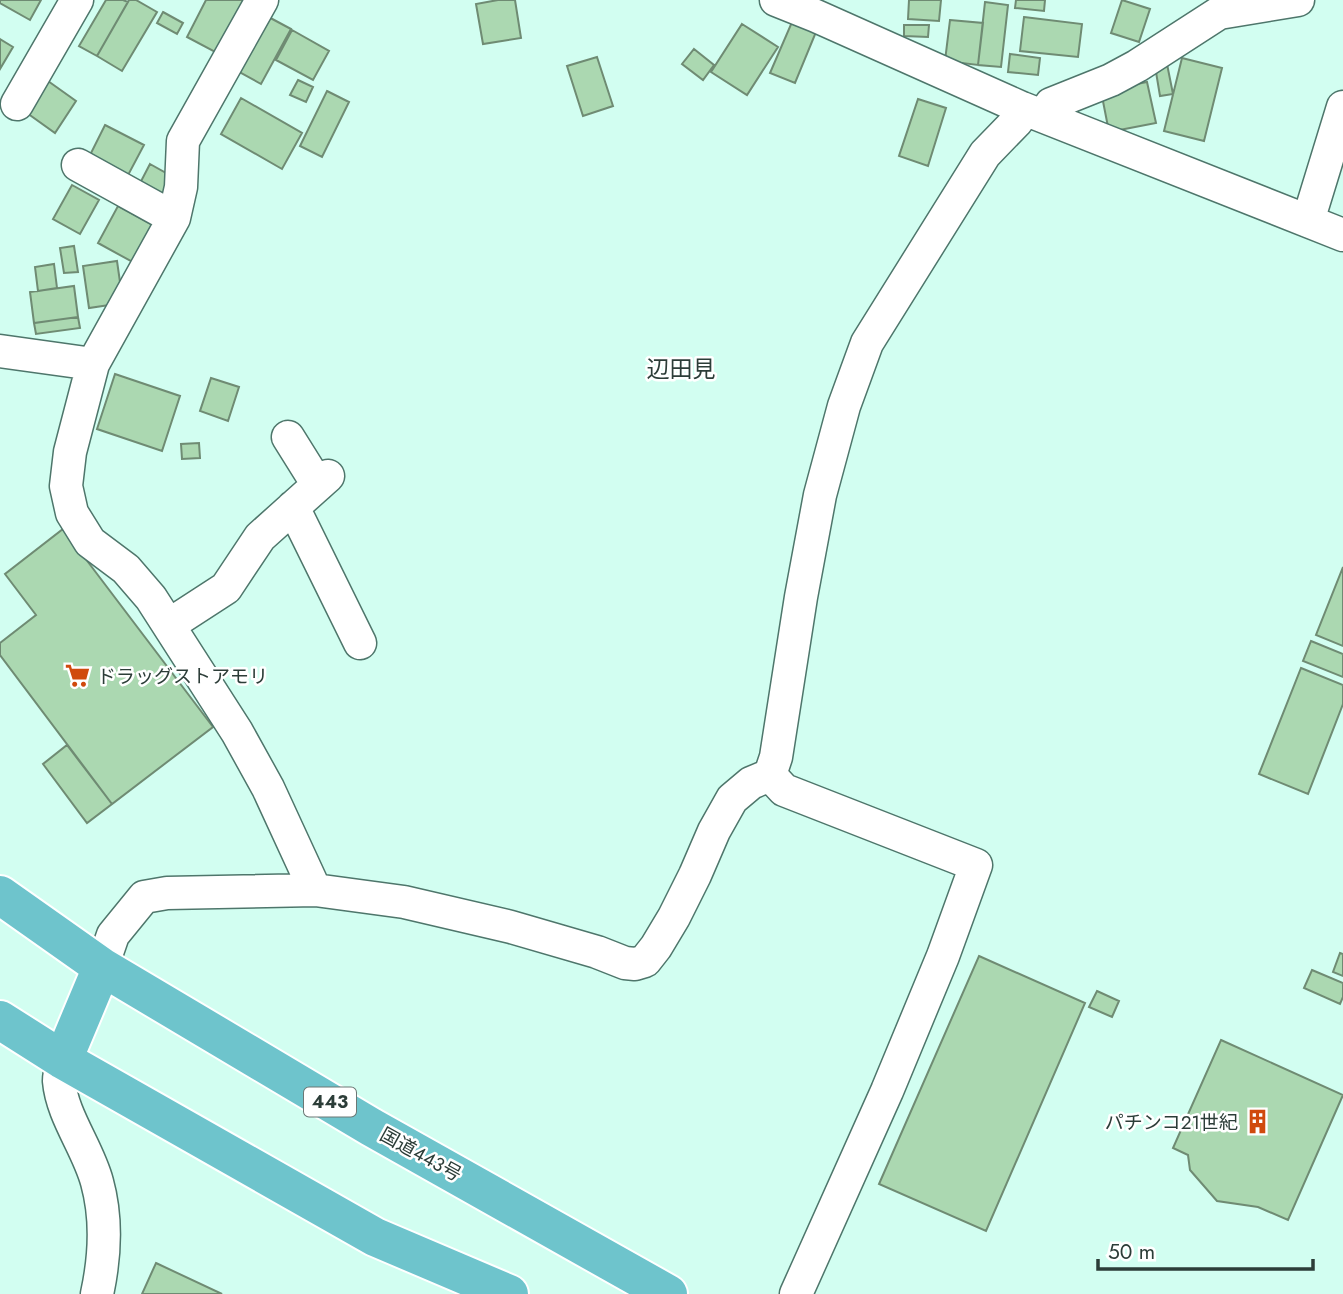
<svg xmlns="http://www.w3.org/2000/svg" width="1343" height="1294" font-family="Jost,'Noto Sans JP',sans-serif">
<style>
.building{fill:#abd8b1;stroke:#6f8b73;stroke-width:2}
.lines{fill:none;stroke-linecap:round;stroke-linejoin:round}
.minor-casing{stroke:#4e766b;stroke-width:35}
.trunk-casing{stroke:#fff;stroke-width:42}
.minor{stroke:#fff;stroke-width:32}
.trunk{stroke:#6ec4cc;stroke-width:38}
.labels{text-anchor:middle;stroke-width:5;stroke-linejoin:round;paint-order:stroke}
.shield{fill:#fff;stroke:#6b7774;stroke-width:2}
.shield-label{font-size:18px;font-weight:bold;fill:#2c3d38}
.poi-label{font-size:19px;fill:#2c3d38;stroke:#fff;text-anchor:start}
.street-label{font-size:19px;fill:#2c3d38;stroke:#fff}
.quarter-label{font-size:23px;fill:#2c3d38;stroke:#fff}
</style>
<rect width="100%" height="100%" fill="#d2fef1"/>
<!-- building -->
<path class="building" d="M0 0H41L30 20 0 3Z
M106 0H123L128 2 97 56 79 46Z
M129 0H136L157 12 122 71 97 56Z
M206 0H245L217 53 187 37Z
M498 0H515L521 38 483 44 476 4Z
M909 0H941L939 21 908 19Z
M1016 0H1045L1044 11 1015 8Z
M1122 0 1150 9 1139 42 1111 33Z
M985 2 1008 5 1001 67 978 65Z
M163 12 183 23 177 34 157 23Z
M263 14 291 29 261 84 234 69Z
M1024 17 1082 24 1078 57 1020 51Z
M950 20 983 23 978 65 945 61Z
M792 22 816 32 795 83 770 73Z
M742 24 778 47 747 95 711 72Z
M904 25H929L928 37 904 36Z
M292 30 329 51 313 80 276 60Z
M0 39 13 47 0 69Z
M694 49 714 65 703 80 682 64Z
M1010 54 1040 58 1038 75 1008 72Z
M597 57 613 106 583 116 567 66Z
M1182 58 1222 68 1204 141 1164 131Z
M1167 64 1173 94 1160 96 1155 66Z
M298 80 313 87 306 102 290 95Z
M48 81 76 101 55 133 27 113Z
M1147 82 1156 123 1109 132 1101 91Z
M327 91 349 102 322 157 300 146Z
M241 98 302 133 282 169 221 134Z
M918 99 946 108 928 166 899 156Z
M105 125 144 145 126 179 88 159Z
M150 164 173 177 161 200 138 187Z
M72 185 99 200 80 234 53 219Z
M118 206 158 228 138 265 98 243Z
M74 246 78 272 64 273 60 248Z
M117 261 123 303 89 308 83 266Z
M54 264 57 288 38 291 35 267Z
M74 286 78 317 34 323 30 292Z
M78 317 80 328 36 334 34 323Z
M115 374 180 396 162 451 97 429Z
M211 378 239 387 228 421 200 411Z
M199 443 200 458 182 459 181 444Z
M63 529 213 727 112 804 0 655V643L36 615 5 574Z
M1343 567V646L1316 635Z
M1311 641 1343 654V677L1303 661Z
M1301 668 1343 685V704L1308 794 1259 774Z
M67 745 112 804 87 823 43 764Z
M1340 953 1343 954V976L1333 972Z
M979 956 1085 1003 986 1231 879 1184Z
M1312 970 1343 983V997L1340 1004 1304 988Z
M1097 991 1119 1001 1112 1017 1089 1007Z
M1221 1040 1343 1095 1288 1220 1258 1207 1217 1201 1190 1170 1188 1155 1173 1148Z
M156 1263 222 1294H142Z"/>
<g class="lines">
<defs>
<path id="minor" d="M262 0 183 141 181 187 174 218 93 364 70 452 66 486 72 513 90 542 126 569 151 598 237 732 268 788 315 890
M776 0 816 16 1022 108 1343 235
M17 104 77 0
M1045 116 1051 104 1111 80 1137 66 1219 13 1298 0
M78 165 174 218
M1308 221 1343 107
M0 351 93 364
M288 437 318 485
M293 507 360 643
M169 625 226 588 260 537 328 476
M770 775 784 790 976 865 943 956 887 1091 796 1294
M102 967 113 935 144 897 167 893 315 890 404 902 511 927 597 952 625 963 635 964 645 961 656 947 674 917 695 875 714 831 732 799 751 783 770 775 776 757 801 597 820 495 844 406 867 343 985 154 1017 121 1022 108
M63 1060C61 1067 59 1075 59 1081 62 1116 88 1148 97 1182 107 1218 105 1257 97 1294"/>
<path id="trunk" d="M0 895 102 967 371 1127 668 1294
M0 1020 63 1060 375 1237 509 1294
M63 1060 102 967"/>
</defs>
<!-- minor casing -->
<use href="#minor" class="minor-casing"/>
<!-- trunk casing -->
<use href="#trunk" class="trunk-casing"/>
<!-- minor -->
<use href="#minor" class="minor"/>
<!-- trunk -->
<use href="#trunk" class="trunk"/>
</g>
<!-- icons -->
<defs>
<symbol id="supermarket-bare" viewBox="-9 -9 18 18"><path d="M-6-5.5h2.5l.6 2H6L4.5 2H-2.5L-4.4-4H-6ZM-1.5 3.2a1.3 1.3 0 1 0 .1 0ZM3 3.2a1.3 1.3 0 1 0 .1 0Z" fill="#d04a0d" stroke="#fff" stroke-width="2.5" paint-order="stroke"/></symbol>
<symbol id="building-bare" viewBox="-9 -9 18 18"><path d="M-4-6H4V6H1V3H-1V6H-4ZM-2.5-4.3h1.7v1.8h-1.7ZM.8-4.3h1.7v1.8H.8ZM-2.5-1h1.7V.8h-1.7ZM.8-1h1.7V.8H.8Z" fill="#d04a0d" stroke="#fff" stroke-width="2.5" paint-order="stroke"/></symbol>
</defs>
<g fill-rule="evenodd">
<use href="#supermarket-bare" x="60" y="658" width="35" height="35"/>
<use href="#building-bare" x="1240" y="1104" width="35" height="35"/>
</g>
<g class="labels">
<!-- shield labels -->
<rect class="shield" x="304" y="1087.5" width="52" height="29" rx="5"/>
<g class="shield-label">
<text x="330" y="1108">443</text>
</g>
<!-- poi labels -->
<g class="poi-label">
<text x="97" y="683">ドラッグストアモリ</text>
<text x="1238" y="1129" text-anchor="end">パチンコ21世紀</text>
</g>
<!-- street labels -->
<g class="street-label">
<text transform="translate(421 1154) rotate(29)" y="7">国道443号</text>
</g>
<!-- quarter labels -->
<g class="quarter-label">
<text x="681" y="377">辺田見</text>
</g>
</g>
<!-- scale -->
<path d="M1098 1259v10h215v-10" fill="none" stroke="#2c3d38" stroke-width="3.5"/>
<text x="1108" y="1259" font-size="21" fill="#2c3d38" stroke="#ffffff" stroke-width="5" paint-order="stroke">50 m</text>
</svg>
